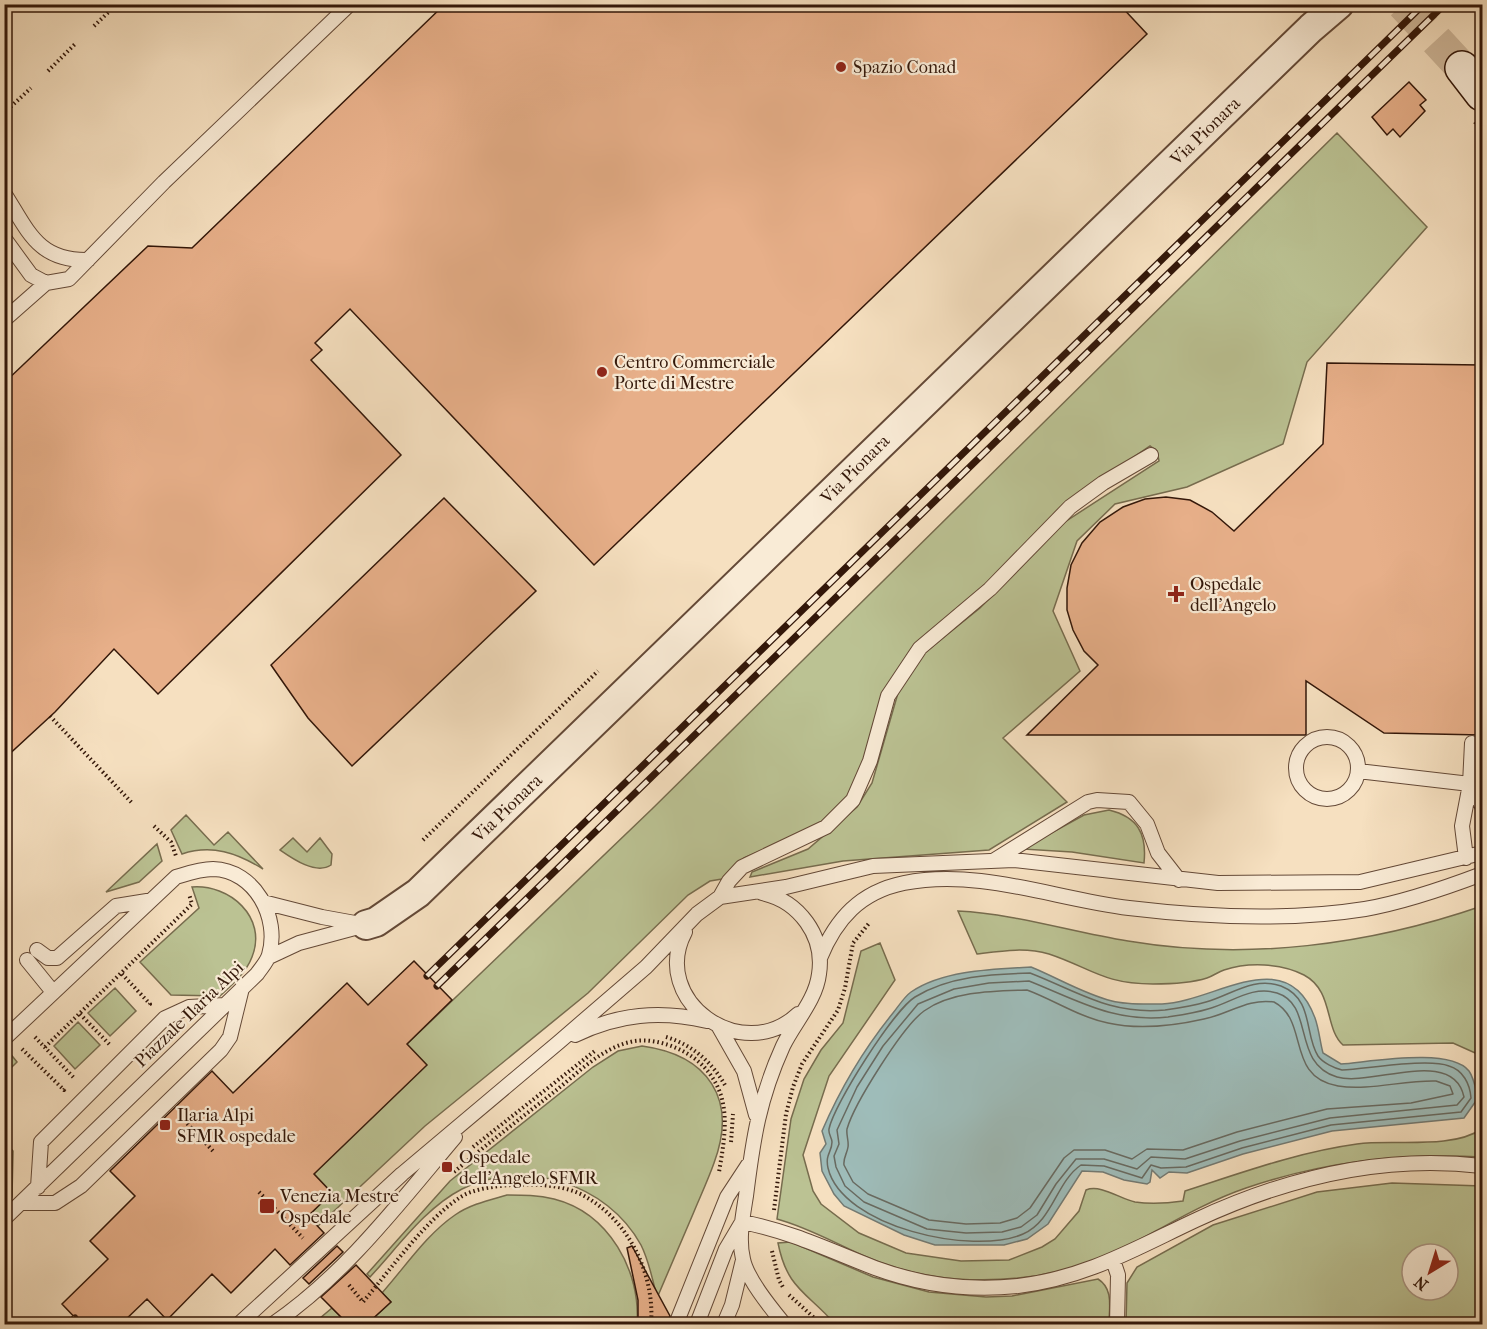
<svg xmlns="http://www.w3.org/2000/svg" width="1487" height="1329" font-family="'IM FELL French Canon',serif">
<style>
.green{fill:#bbc293;stroke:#776c4e;stroke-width:1.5;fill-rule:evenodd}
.water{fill:#9ebcb9;stroke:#737a73;stroke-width:1.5}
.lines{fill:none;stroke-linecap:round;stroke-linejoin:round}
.shore{stroke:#686a61;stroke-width:1.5}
.building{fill:#e7af89;stroke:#331709;stroke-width:1.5}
.secondary-tunnel{stroke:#cfb89b;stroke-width:33;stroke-dasharray:33 16;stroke-linecap:butt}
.lane-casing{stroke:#644937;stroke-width:16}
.street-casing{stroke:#644937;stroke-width:32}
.secondary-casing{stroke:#331709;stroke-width:36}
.path{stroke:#331709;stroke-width:4;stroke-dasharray:1.5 3;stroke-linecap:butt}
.lane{stroke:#f9ebd6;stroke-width:14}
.street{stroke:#f9ebd6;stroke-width:28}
.secondary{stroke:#f9ebd6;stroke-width:33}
.rail-casing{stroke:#331709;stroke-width:7}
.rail{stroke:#f9ebd6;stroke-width:4.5;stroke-dasharray:14;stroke-linecap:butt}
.poi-dot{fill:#8f2418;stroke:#f9ebd6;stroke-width:2}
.labels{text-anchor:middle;stroke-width:4.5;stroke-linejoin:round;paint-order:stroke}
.poi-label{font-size:18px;fill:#331709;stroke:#f9ebd6;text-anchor:start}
.street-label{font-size:18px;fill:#331709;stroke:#f9ebd6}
</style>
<rect width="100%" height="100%" fill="#f6e0c0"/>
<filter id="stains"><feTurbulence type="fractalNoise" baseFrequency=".00333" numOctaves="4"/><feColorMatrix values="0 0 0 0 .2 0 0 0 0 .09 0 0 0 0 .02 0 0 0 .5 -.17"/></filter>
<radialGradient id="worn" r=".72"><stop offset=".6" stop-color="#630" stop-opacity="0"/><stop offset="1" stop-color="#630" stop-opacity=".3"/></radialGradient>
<!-- green -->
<path class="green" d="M1337 133 1427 227 1307 362 1283 444 1187 487 1115 504 1077 541 1053 611 1080 671 1003 738 1067 802 989 850 843 861 750 877 752 872 808 849 857 807 872 783 898 693 923 654 980 608 1063 523 1159 461 1157 451 1150 446 1062 506 992 579 911 649 883 693 868 752 851 793 824 823 744 858 722 879 710 881 688 895 588 993 425 1126 318 1226 308 1216 332 1193 314 1174 407 1044 652 809Z
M1109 810C1138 817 1147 834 1144 863L1072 852 1022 849 1084 815Z
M186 815 214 845 228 832 263 869C237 853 212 844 182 854L171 830Z
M293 838 307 852 320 838 332 854 331 865C316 875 293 859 280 850Z
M157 844 162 861 139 882 106 892Z
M192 887C229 884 268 917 252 957 246 973 232 985 220 996L171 995 140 962 199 908Z
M1482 906V1056L1453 1043 1343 1045C1324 1028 1334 991 1304 975 1281 963 1248 962 1224 970 1218 972 1213 976 1207 978 1191 983 1170 984 1153 984 1103 984 1091 968 1049 954 1025 947 1001 951 977 954L958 911C1016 914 1071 932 1128 941 1247 961 1369 945 1482 906Z
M880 943 895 980 829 1076 803 1155 813 1191 821 1204 859 1233 906 1253 961 1261 1009 1260 1042 1247 1055 1239 1079 1211 1086 1190C1101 1184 1120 1199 1135 1202 1149 1204 1169 1203 1183 1201L1185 1191C1241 1173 1298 1152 1357 1144 1394 1139 1450 1150 1482 1129V1157C1400 1153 1325 1161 1246 1188 1205 1202 1166 1226 1128 1246 1075 1273 1017 1283 957 1279 929 1277 894 1269 869 1258 838 1245 810 1228 777 1219L791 1119 804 1079 821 1050 843 1023 861 951Z
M115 988 136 1011 110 1036 88 1013Z
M78 1022 100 1045 75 1069 54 1046Z
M642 1046C708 1055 738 1099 714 1163 708 1180 700 1197 693 1214 681 1242 669 1270 657 1298 653 1280 649 1261 641 1245 607 1183 525 1158 462 1189 425 1208 398 1247 370 1277L367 1274 450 1181 593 1067 618 1051Z
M9 1052 17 1062 5 1074V1056Z
M4 1141 13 1151 12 1197 5 1204Z
M1392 1183 1482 1186V1324H1126L1127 1283 1137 1267 1213 1225 1317 1192ZM1412 1254H1448V1290H1412Z
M507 1195C523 1195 538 1195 554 1199 609 1213 641 1271 637 1324H367L391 1302 382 1293C405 1267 427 1234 455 1215 471 1204 490 1200 507 1195Z
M791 1242 873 1277 929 1292 986 1297 1012 1296 1098 1279C1114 1289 1109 1308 1109 1324H835C807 1292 787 1289 778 1243Z
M332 1308 348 1324H313Z"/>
<!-- water -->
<path class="water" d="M1031 967C1058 978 1084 994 1112 1001 1127 1005 1147 1004 1162 1004 1215 1002 1287 941 1315 1018 1319 1029 1320 1042 1323 1053L1341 1064C1370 1062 1450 1047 1469 1071 1474 1078 1476 1090 1478 1098L1464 1118 1332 1131 1243 1154 1187 1173 1169 1172 1160 1178 1152 1170 1150 1182 1147 1184 1124 1180 1103 1172 1082 1171 1048 1224 1027 1239 1004 1245H935L904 1235 844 1206 834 1194 822 1171 820 1153 826 1144 822 1131C841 1087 863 1050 893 1013 898 1007 904 997 911 992 943 970 994 969 1031 967Z"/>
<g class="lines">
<!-- shore -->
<path class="shore" d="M1030 973C1079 992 1110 1015 1165 1010 1179 1008 1193 1006 1206 1002 1231 995 1254 976 1281 986 1314 999 1304 1034 1318 1056 1323 1063 1334 1068 1342 1070 1367 1069 1427 1058 1449 1066 1463 1070 1470 1084 1471 1098L1461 1112 1331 1125 1242 1148 1186 1167 1161 1168 1151 1165 1142 1178 1104 1166 1081 1165C1056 1182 1053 1221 1023 1234 973 1256 842 1227 828 1168 825 1154 832 1152 832 1142 832 1138 828 1134 829 1129 834 1104 894 1010 915 997 949 976 992 974 1030 973Z
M1029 981C1077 1000 1114 1023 1168 1017 1181 1015 1195 1013 1208 1009 1231 1003 1252 985 1277 993 1315 1005 1291 1063 1337 1077 1372 1087 1453 1046 1464 1097L1457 1105 1330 1118 1240 1141 1185 1159 1151 1157 1137 1169 1104 1159H1076L1056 1184 1037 1215 1021 1227 1002 1232 966 1233 927 1229 864 1202 845 1186 836 1167 834 1156 839 1144 837 1130 857 1087 883 1046 918 1004 954 989 989 983Z
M1027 990C1054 1000 1079 1017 1108 1023 1139 1030 1173 1026 1204 1019 1229 1014 1248 998 1274 1002 1310 1021 1285 1077 1338 1086 1369 1091 1404 1080 1436 1081L1450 1086 1453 1094 1411 1103 1327 1109 1237 1132 1183 1150 1147 1149 1132 1159 1105 1150H1074L1064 1158 1030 1208 1017 1218 1000 1223 966 1224 929 1220 868 1194 853 1182 844 1165C843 1158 847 1154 848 1147 849 1141 846 1135 847 1129 854 1104 903 1026 924 1011 952 991 994 991 1027 990Z"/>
</g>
<!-- building -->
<path class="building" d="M445 4H1119L1147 34 594 565 350 309 315 343 322 350 311 360 401 455 158 694 114 649 55 712 4 759V383L148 246 192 248Z
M1409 82 1426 100 1420 105 1425 111 1400 137 1393 129 1387 135 1372 117Z
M1327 363 1482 365V735L1384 733 1306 681V735H1027L1098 665 1084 651 1073 630 1067 610V588L1071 565 1082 543 1100 522 1123 507 1145 499 1166 497 1190 500 1212 512 1234 531 1323 444Z
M444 498 536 591 352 766 308 718 271 665Z
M414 961 452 1000 407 1044 427 1065 314 1174 332 1193 308 1216 324 1233 290 1265 275 1249 231 1293 212 1274 167 1320 147 1299 121 1324H81L62 1304 108 1259 90 1241 135 1196 110 1171 212 1071 233 1093 347 983 368 1005Z
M337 1246 343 1252 309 1284 303 1278Z
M632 1246 670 1316 667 1324H638V1300L627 1248Z
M356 1265 391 1302 367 1324H348L321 1297Z"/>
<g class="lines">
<!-- secondary-tunnel -->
<path class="secondary-tunnel" d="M1403 4 1462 68"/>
<defs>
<path id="lane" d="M4 193C28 230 37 261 88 260
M4 238 31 275 46 283 69 279 164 182 350 4
M4 320 46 283
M1296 768a31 31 0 1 1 62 0a31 31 0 1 1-62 0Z
M1358 771 1470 784
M1470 784 1482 806
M1466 858 1462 826 1470 784 1472 743
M993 861 1088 802 1097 800 1129 802 1147 824 1158 853 1179 880
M762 893C799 901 825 936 819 974 816 1000 794 1023 783 1046 759 1099 753 1139 746 1196 743 1215 738 1239 743 1259 747 1279 771 1308 784 1324
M720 897 729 881 742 867 826 827 853 800 870 761 888 696 920 648 990 589 1070 507 1103 483 1151 455
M263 902 322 917 366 925
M685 932C649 1000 742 1067 798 1014
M37 950 48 958H57L116 906 147 901
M269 957 299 943 366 925
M820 958C836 919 860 892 904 883 979 868 1055 899 1129 908 1204 917 1290 921 1365 909 1405 902 1445 888 1482 874
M27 960 53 992
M719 1027 744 1071 756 1115
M575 1035C618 1014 660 1010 707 1021
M4 1039 176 877C189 873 200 869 213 869 255 870 280 918 269 955 267 962 261 968 257 974L4 1219
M38 1187 41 1142 165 1018 189 1007 225 1005
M21 1203H55L81 1186 221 1050 230 1037 242 988
M1113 1260 1118 1275 1117 1324
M239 1324 402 1174 559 1042 646 967 697 914 720 897 786 887 873 866 1014 860 1218 883 1360 882 1482 853
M273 1324C345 1275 400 1202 455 1137
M676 1324 727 1197 748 1165
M697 1324 726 1249 742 1222C790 1231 831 1251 875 1268 921 1285 970 1291 1018 1286 1086 1278 1136 1248 1196 1220 1286 1178 1383 1154 1482 1166
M724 1324 732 1305 743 1260"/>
<path id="street" d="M366 925 376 922 418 893 1311 28 1339 4"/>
<path id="secondary" d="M1462 68 1482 94"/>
</defs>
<!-- lane casing -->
<use href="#lane" class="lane-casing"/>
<!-- street casing -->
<use href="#street" class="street-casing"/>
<!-- secondary casing -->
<use href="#secondary" class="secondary-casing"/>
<!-- path -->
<path class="path" d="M94 26 117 4
M48 71 75 44
M4 113 31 88
M1475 122 1482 133
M50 716 132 803
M154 826 171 842 176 856
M423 840 598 671
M122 974 150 1004 148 1006
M80 1014 110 1045
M35 1037 75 1079
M666 1037C693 1045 713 1063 726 1087
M45 1047 192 904 189 894
M22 1049 64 1090 66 1087
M181 1117 213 1151
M731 1142 733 1114
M473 1147 596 1050
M454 1172C487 1144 521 1118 554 1092 578 1073 603 1046 635 1041 656 1038 683 1048 699 1062 733 1093 726 1131 719 1172
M259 1192 303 1238
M774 1210 786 1114 793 1087 802 1064 838 1010 845 988 853 943 870 922
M772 1251 779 1280 784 1289
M349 1285 363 1302C391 1269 424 1222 459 1198 472 1189 495 1186 511 1185 536 1184 564 1184 586 1197 630 1222 655 1276 651 1324
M789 1295 821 1324"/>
<!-- lane -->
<use href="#lane" class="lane"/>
<!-- street -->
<use href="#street" class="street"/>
<!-- secondary -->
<use href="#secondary" class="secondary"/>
<defs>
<path id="rail" d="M427 976 1424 4
M437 986 1445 4
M68 1324 75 1318"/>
</defs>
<!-- rail casing -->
<use href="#rail" class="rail-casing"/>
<!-- rail -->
<use href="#rail" class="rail"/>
</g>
<!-- markers -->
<g class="poi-dot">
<circle cx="841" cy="67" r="6"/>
<circle cx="602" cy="372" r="6"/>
<path d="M1173 585h6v6h6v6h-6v6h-6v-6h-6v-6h6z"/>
<rect x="159" y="1119" width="12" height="12" rx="3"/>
<rect x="441" y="1161" width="12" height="12" rx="3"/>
<rect x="259" y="1198" width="16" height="16" rx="3"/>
</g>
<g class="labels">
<!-- poi labels -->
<g class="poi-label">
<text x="853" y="73">Spazio Conad</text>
<text x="614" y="368">Centro Commerciale<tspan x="614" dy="21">Porte di Mestre</tspan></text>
<text x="1190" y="590">Ospedale<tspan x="1190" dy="21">dell'Angelo</tspan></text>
<text x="177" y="1121">Ilaria Alpi<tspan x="177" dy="21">SFMR ospedale</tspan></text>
<text x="459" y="1163">Ospedale<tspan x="459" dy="21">dell'Angelo SFMR</tspan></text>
<text x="280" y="1202">Venezia Mestre<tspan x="280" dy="21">Ospedale</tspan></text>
</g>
<!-- street labels -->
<g class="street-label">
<text transform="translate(1205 131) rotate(-44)" y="6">Via Pionara</text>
<text transform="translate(855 469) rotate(-45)" y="6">Via Pionara</text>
<text transform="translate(507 808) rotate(-44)" y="6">Via Pionara</text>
<text transform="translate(189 1014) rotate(-44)" y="6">Piazzale Ilaria Alpi</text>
</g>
</g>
<!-- margin -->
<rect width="1487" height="1329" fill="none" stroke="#f6e0c0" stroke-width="24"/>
<rect x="6" y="6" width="1475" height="1317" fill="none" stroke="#331709" stroke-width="3"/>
<rect x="12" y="12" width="1463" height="1305" fill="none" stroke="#331709" stroke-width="1.5"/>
<!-- north arrow -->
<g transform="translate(1430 1272) rotate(218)"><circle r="28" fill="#f9ebd6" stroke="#aa9684" stroke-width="1.5"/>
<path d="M0-4.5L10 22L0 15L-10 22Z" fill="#8f2418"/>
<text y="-9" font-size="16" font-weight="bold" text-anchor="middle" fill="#331709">N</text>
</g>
<rect width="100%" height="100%" filter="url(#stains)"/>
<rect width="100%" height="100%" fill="url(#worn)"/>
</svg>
